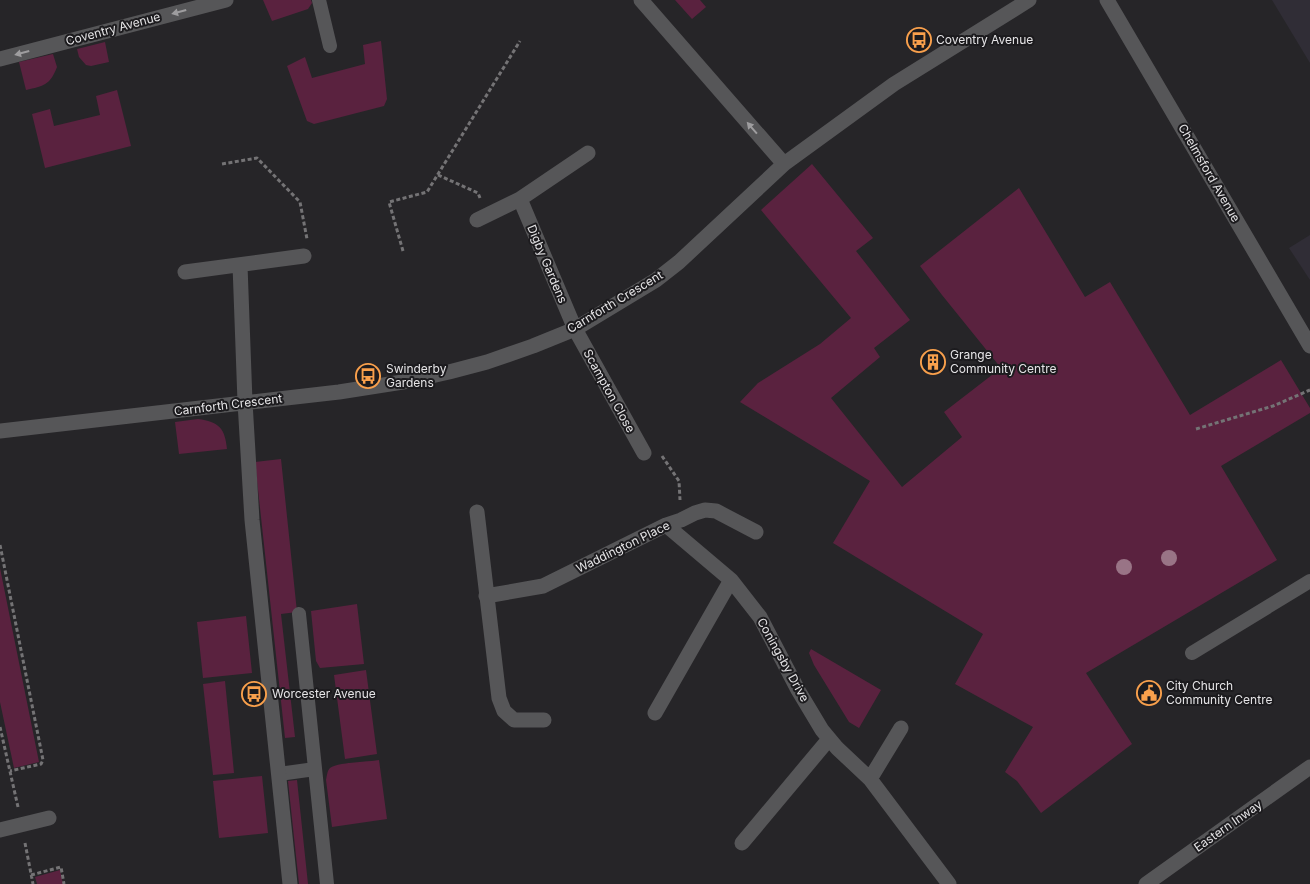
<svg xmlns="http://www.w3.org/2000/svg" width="1310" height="884" font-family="Inter,sans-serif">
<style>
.built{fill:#302d36}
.green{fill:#5a223f}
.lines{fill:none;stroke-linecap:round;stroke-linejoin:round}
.path{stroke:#747375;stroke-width:3;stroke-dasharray:4 2.5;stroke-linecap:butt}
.service{stroke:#565658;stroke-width:14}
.minor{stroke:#565658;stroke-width:15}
.tertiary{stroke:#565658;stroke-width:15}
.tree{fill:#997486}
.oneway{fill:#9e9d9f}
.labels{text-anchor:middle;stroke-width:4;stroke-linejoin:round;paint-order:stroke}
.street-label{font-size:12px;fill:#e5e4e6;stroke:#1c1b1e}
.poi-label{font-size:12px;fill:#e5e4e6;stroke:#1c1b1e;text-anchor:start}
</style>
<rect width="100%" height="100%" fill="#262528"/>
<!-- built -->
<path class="built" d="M1272 0H1310V63Z
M1310 235V280L1289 248Z"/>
<!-- green -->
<path class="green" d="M263 0H311L312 3 308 9 272 21Z
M675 0H700L706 7 692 19Z
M381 41 387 99 384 106 314 124 307 121 287 66 305 57 312 78 365 64 363 45Z
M105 42 109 62 91 66 86 65 79 57 77 49Z
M53 54 57 67C50 85 44 86 26 90L19 62Z
M117 90 131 146 45 168 32 114 50 109 54 126 100 115 96 96Z
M812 164 873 238 856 251 910 320 874 348 880 357 831 398 902 487 962 437 944 412 1001 368 942 295 920 266 1019 188 1085 297 1110 282 1190 415 1281 360 1310 408V413L1221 466 1277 560 1086 673 1132 744 1041 813 1017 781 1005 772 1033 727 955 684 983 634 833 543 870 481 740 402 758 383 820 344 851 318 761 210Z
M198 419C219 422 225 428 227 449L179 454 175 422Z
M281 459 297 612 281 614 295 737 285 738 255 462Z
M0 568 39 762 14 768 0 702Z
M357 604 364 664 320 668 316 661 311 611Z
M246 616 252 673 203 678 197 622Z
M811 649 881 690 859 728 849 722 814 665 809 653Z
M366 670 377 754 345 759 334 675Z
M225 681 234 773 213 775 203 684Z
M379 760 387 819 332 827 326 780C327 776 327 771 330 768 338 762 368 762 379 760Z
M262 776 268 833 219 838 213 781Z
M297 780 308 884H299L288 781Z
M60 870 63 884H37L35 877Z"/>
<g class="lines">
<!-- path -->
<path class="path" d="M222 164 257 158 300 202 307 239
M438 175 478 193 480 198
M403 251 389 202 427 192 520 41
M1196 429 1273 406 1310 390
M662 456 679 481 680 500
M0 545 43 760 41 764 10 771
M0 727 18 807
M25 843 33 884
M31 875 61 867 64 884"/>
<!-- service -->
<path class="service" d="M319 0 330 46
M299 614 327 884
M1192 653 1310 581
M279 774 315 769"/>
<!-- minor -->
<path class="minor" d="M641 0 784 164
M0 59 226 0
M588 153 520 199 575 329 644 453
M477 220 520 199
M240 265 245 402 252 520 290 884
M185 272 304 256
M0 431 339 392 409 381 449 372 487 362 533 346 575 329 656 280 679 262 784 164 894 84 1029 0
M477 512 499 698 504 711 514 720H544
M666 525 731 580 760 617 798 690 822 730 837 748 870 779 949 884
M486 596 543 586 666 525 681 520 695 513 705 510 716 511 756 532
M655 713 731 580
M870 779 901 728
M0 830 49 818
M742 843 829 739
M1146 884 1310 767"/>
<!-- tertiary -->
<path class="tertiary" d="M1107 0 1310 346"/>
</g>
<!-- trees -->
<g class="tree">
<circle cx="1169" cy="558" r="8"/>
<circle cx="1124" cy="567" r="8"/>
</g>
<!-- one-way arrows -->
<defs><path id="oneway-solid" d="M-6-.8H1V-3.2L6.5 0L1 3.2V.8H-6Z" transform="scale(1.25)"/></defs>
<g class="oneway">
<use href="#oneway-solid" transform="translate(179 12) rotate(165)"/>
<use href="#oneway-solid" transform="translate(22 53) rotate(165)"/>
<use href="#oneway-solid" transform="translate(752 128) rotate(-131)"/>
</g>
<!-- icons -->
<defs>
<symbol id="bus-ring" viewBox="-11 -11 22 22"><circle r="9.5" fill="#1c1b1e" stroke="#f9a04c" stroke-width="1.5"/><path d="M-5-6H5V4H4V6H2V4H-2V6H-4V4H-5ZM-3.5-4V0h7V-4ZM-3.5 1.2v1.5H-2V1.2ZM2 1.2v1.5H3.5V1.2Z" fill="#f9a04c"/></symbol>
<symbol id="building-ring" viewBox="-11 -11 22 22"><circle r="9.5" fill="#1c1b1e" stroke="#f9a04c" stroke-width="1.5"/><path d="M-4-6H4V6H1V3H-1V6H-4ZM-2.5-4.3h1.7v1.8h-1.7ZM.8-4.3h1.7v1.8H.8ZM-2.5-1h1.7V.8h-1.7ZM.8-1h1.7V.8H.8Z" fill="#f9a04c"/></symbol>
<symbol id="civic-ring" viewBox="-11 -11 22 22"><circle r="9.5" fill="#1c1b1e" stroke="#f9a04c" stroke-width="1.5"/><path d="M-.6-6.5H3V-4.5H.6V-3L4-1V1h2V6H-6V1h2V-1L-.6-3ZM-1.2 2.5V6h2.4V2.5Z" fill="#f9a04c"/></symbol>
</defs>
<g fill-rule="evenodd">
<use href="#bus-ring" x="905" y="26" width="28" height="28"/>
<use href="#building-ring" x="919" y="348" width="28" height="28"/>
<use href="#bus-ring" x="354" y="362" width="28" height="28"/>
<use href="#civic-ring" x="1135" y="679" width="28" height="28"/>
<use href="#bus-ring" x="240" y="680" width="28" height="28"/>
</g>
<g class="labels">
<!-- street labels -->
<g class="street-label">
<text transform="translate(113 29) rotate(-15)" y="4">Coventry Avenue</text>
<text transform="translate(1209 173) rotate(60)" y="4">Chelmsford Avenue</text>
<text transform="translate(547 264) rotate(67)" y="4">Digby Gardens</text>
<text transform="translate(615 302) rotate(-31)" y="4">Carnforth Crescent</text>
<text transform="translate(609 391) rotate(61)" y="4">Scampton Close</text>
<text transform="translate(228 405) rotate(-7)" y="4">Carnforth Crescent</text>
<text transform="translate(623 547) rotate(-26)" y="4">Waddington Place</text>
<text transform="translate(783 660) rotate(61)" y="4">Coningsby Drive</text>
<text transform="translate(1228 826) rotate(-35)" y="4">Eastern Inway</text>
</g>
<!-- poi labels -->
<g class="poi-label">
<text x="936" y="44">Coventry Avenue</text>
<text x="950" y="359">Grange<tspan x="950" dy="14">Community Centre</tspan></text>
<text x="386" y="373">Swinderby<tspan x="386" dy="14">Gardens</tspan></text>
<text x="1166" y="690">City Church<tspan x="1166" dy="14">Community Centre</tspan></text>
<text x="272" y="698">Worcester Avenue</text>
</g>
</g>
</svg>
